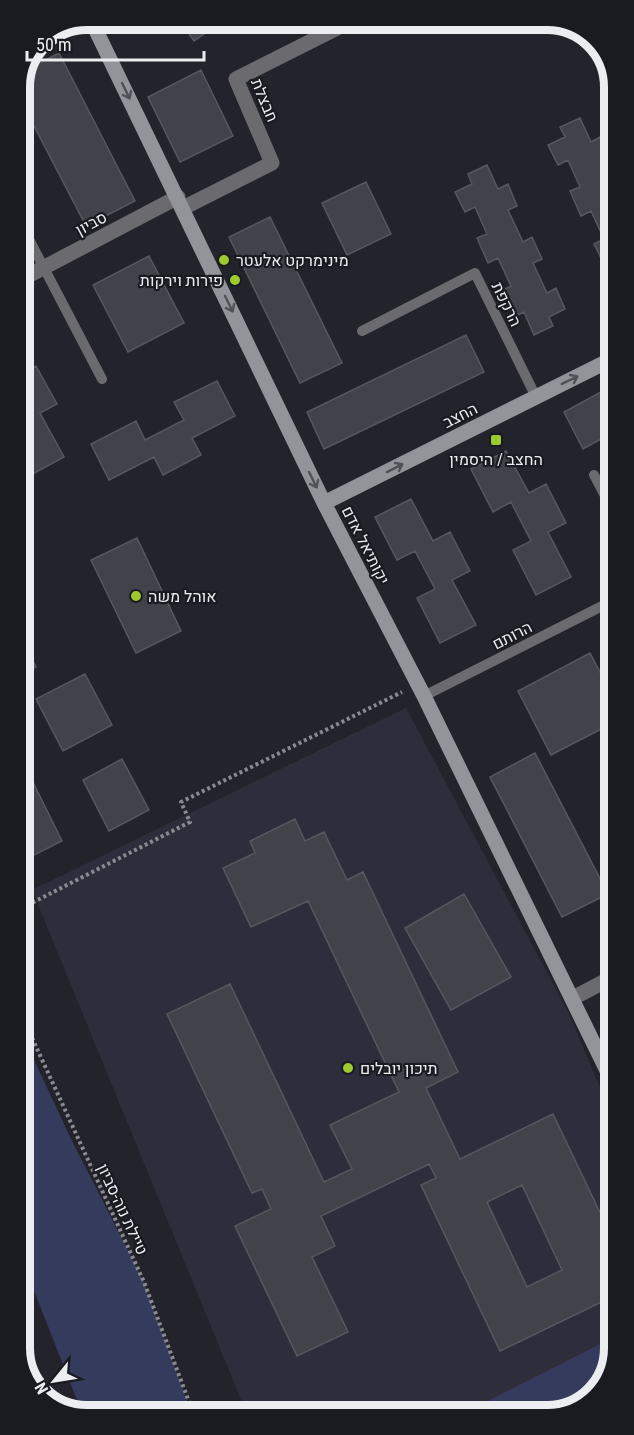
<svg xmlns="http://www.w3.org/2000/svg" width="634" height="1435" font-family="'Roboto Condensed',Heebo,sans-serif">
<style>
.built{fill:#2c2f3b}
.green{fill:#353b5c}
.building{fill:#41434b;stroke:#565860;stroke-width:1.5;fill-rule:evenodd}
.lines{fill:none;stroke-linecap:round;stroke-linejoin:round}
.path{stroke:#8a8b91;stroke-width:4;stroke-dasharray:3 3;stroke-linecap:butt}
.lane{stroke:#6b6b6f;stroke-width:10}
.street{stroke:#6b6b6f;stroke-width:15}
.secondary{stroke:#92949a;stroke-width:15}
.oneway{stroke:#4f5157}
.poi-dot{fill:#9dca2f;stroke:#191b21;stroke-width:2}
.labels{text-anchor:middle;stroke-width:4.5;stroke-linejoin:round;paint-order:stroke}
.street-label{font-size:16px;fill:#ebedf1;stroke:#191b21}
.poi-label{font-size:16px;fill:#ebedf1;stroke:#191b21;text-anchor:start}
.rim{fill:none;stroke:#ebedf1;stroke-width:8}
</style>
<rect width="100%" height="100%" fill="#23242b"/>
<!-- built -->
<path class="built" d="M406 708 569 1014 614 1121V1348L601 1389 569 1412 247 1414 32 890Z"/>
<!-- green -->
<path class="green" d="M22 1034 70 1137 144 1282 192 1415H83L23 1263Z
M614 1337C615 1366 599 1400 569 1411 559 1415 501 1412 486 1412L482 1404Z"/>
<!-- building -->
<path class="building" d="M144 20H168L152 31Z
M179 20H224L194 41Z
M59 53 135 201 86 226 20 99V83L26 70Z
M201 70 233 136 180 162 148 97Z
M580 118 591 142 600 137 610 159 601 163 611 185V268L607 270 594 244 604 239 591 211 581 216 570 191 580 187 568 160 558 165 548 145 565 137 560 127Z
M487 165 498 189 508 184 517 206 508 210 523 242 532 237 542 259 533 263 547 293 556 288 565 309 549 317 553 326 534 335 524 312 514 317 501 291 511 286 498 258 488 263 477 238 487 234 475 207 465 212 455 192 472 184 468 174Z
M366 182 391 234 347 255 322 203Z
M270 217 342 363 300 383 229 237Z
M149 256 184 323 128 352 93 285Z
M466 335 484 372 324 449 307 412Z
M36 366 57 404 40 413 64 457 29 476 21 461 20 374Z
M217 381 235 416 192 438 201 455 163 475 154 457 109 480 91 444 136 421 145 440 184 420 174 402Z
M612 386V433L583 449 564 412Z
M506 451 529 493 546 484 566 523 548 532 571 577 536 595 513 550 531 541 511 502 493 512 471 469Z
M411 499 433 541 450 532 470 571 452 580 476 625 440 643 417 598 435 589 415 551 397 560 375 517Z
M137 538 181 631 136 653 91 560Z
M21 638 36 667 21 675Z
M590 653 613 697V723L551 755 518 691Z
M85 674 112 725 63 751 36 699Z
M535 753 608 894 562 917 490 777Z
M122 759 149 810 109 831 83 780Z
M22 760 62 841 22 861Z
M295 819 305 841 324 832 347 880 363 872 458 1072 426 1088 460 1159 553 1114 614 1242V1296L500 1351 421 1185 436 1178 429 1164 321 1216 335 1246 312 1257 348 1332 297 1356 235 1226 271 1209 262 1189 252 1193 167 1014 230 984 324 1182 352 1169 330 1125 399 1092 308 901 251 927 223 868 255 853 250 841ZM522 1185 562 1270 527 1287 487 1202Z
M464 894 511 977 451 1010 405 928Z"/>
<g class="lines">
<!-- path -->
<path class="path" d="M22 908 190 822 181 802 402 692
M22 1016 144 1282 194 1415"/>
<!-- lane -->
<path class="lane" d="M20 222 102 379
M362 331 475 273 536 397
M594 475 612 509
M424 696 612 601"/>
<!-- street -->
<path class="street" d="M183 208 272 163 236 79 353 20
M20 280 178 197
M573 998 613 977"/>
<!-- secondary -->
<path class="secondary" d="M91 20 324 503 424 696 614 1085
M324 503 612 359"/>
</g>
<!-- one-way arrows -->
<defs><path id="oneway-shaft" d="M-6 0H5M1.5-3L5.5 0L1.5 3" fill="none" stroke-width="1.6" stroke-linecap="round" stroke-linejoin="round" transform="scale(1.5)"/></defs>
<g class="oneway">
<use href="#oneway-shaft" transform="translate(126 91) rotate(64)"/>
<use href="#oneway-shaft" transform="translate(229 304) rotate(64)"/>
<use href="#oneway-shaft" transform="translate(570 380) rotate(-26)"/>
<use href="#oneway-shaft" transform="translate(395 468) rotate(-27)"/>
<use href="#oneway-shaft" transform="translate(313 480) rotate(64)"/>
</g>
<!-- markers -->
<g class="poi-dot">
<circle cx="224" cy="260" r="6"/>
<circle cx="235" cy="280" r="6"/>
<rect x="490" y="434" width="12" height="12" rx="3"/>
<circle cx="136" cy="596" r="6"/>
<circle cx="348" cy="1068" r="6"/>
</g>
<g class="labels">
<!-- street labels -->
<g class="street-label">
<text transform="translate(265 100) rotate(67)" y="6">חבצלת</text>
<text transform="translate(91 223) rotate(-28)" y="6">סביון</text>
<text transform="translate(507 304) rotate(64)" y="6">הרקפת</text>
<text transform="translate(460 415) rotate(-27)" y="6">החצב</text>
<text transform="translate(366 545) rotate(63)" y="6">יקותיאל אדם</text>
<text transform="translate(512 635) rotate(-27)" y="6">הרותם</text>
<text transform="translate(123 1209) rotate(65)" y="6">טיילת נוה-סביון</text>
</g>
<!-- poi labels -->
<g class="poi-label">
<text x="236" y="266">מינימרקט אלעטר</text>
<text x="223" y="286" text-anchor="end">פירות וירקות</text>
<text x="496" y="465" text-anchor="middle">החצב / היסמין</text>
<text x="148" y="602">אוהל משה</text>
<text x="360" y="1074">תיכון יובלים</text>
</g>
</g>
<!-- crop -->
<path d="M0 0H634V1435H0ZM87 30H547A57 57 0 0 1 604 87V1348A57 57 0 0 1 547 1405H87A57 57 0 0 1 30 1348V87A57 57 0 0 1 87 30Z" fill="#191b21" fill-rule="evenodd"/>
<path class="rim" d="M87 30H547A57 57 0 0 1 604 87V1348A57 57 0 0 1 547 1405H87A57 57 0 0 1 30 1348V87A57 57 0 0 1 87 30Z"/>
<!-- north arrow -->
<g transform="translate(54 1381) rotate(240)" stroke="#191b21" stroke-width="4.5" paint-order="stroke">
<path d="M0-4.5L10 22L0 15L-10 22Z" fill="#ebedf1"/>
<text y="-9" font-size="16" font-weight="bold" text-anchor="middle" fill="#ebedf1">N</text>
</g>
<!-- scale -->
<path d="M27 51v9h177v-9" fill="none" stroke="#ebedf1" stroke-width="3"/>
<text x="36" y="51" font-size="18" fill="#ebedf1" stroke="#191b21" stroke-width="4.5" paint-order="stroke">50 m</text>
</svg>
